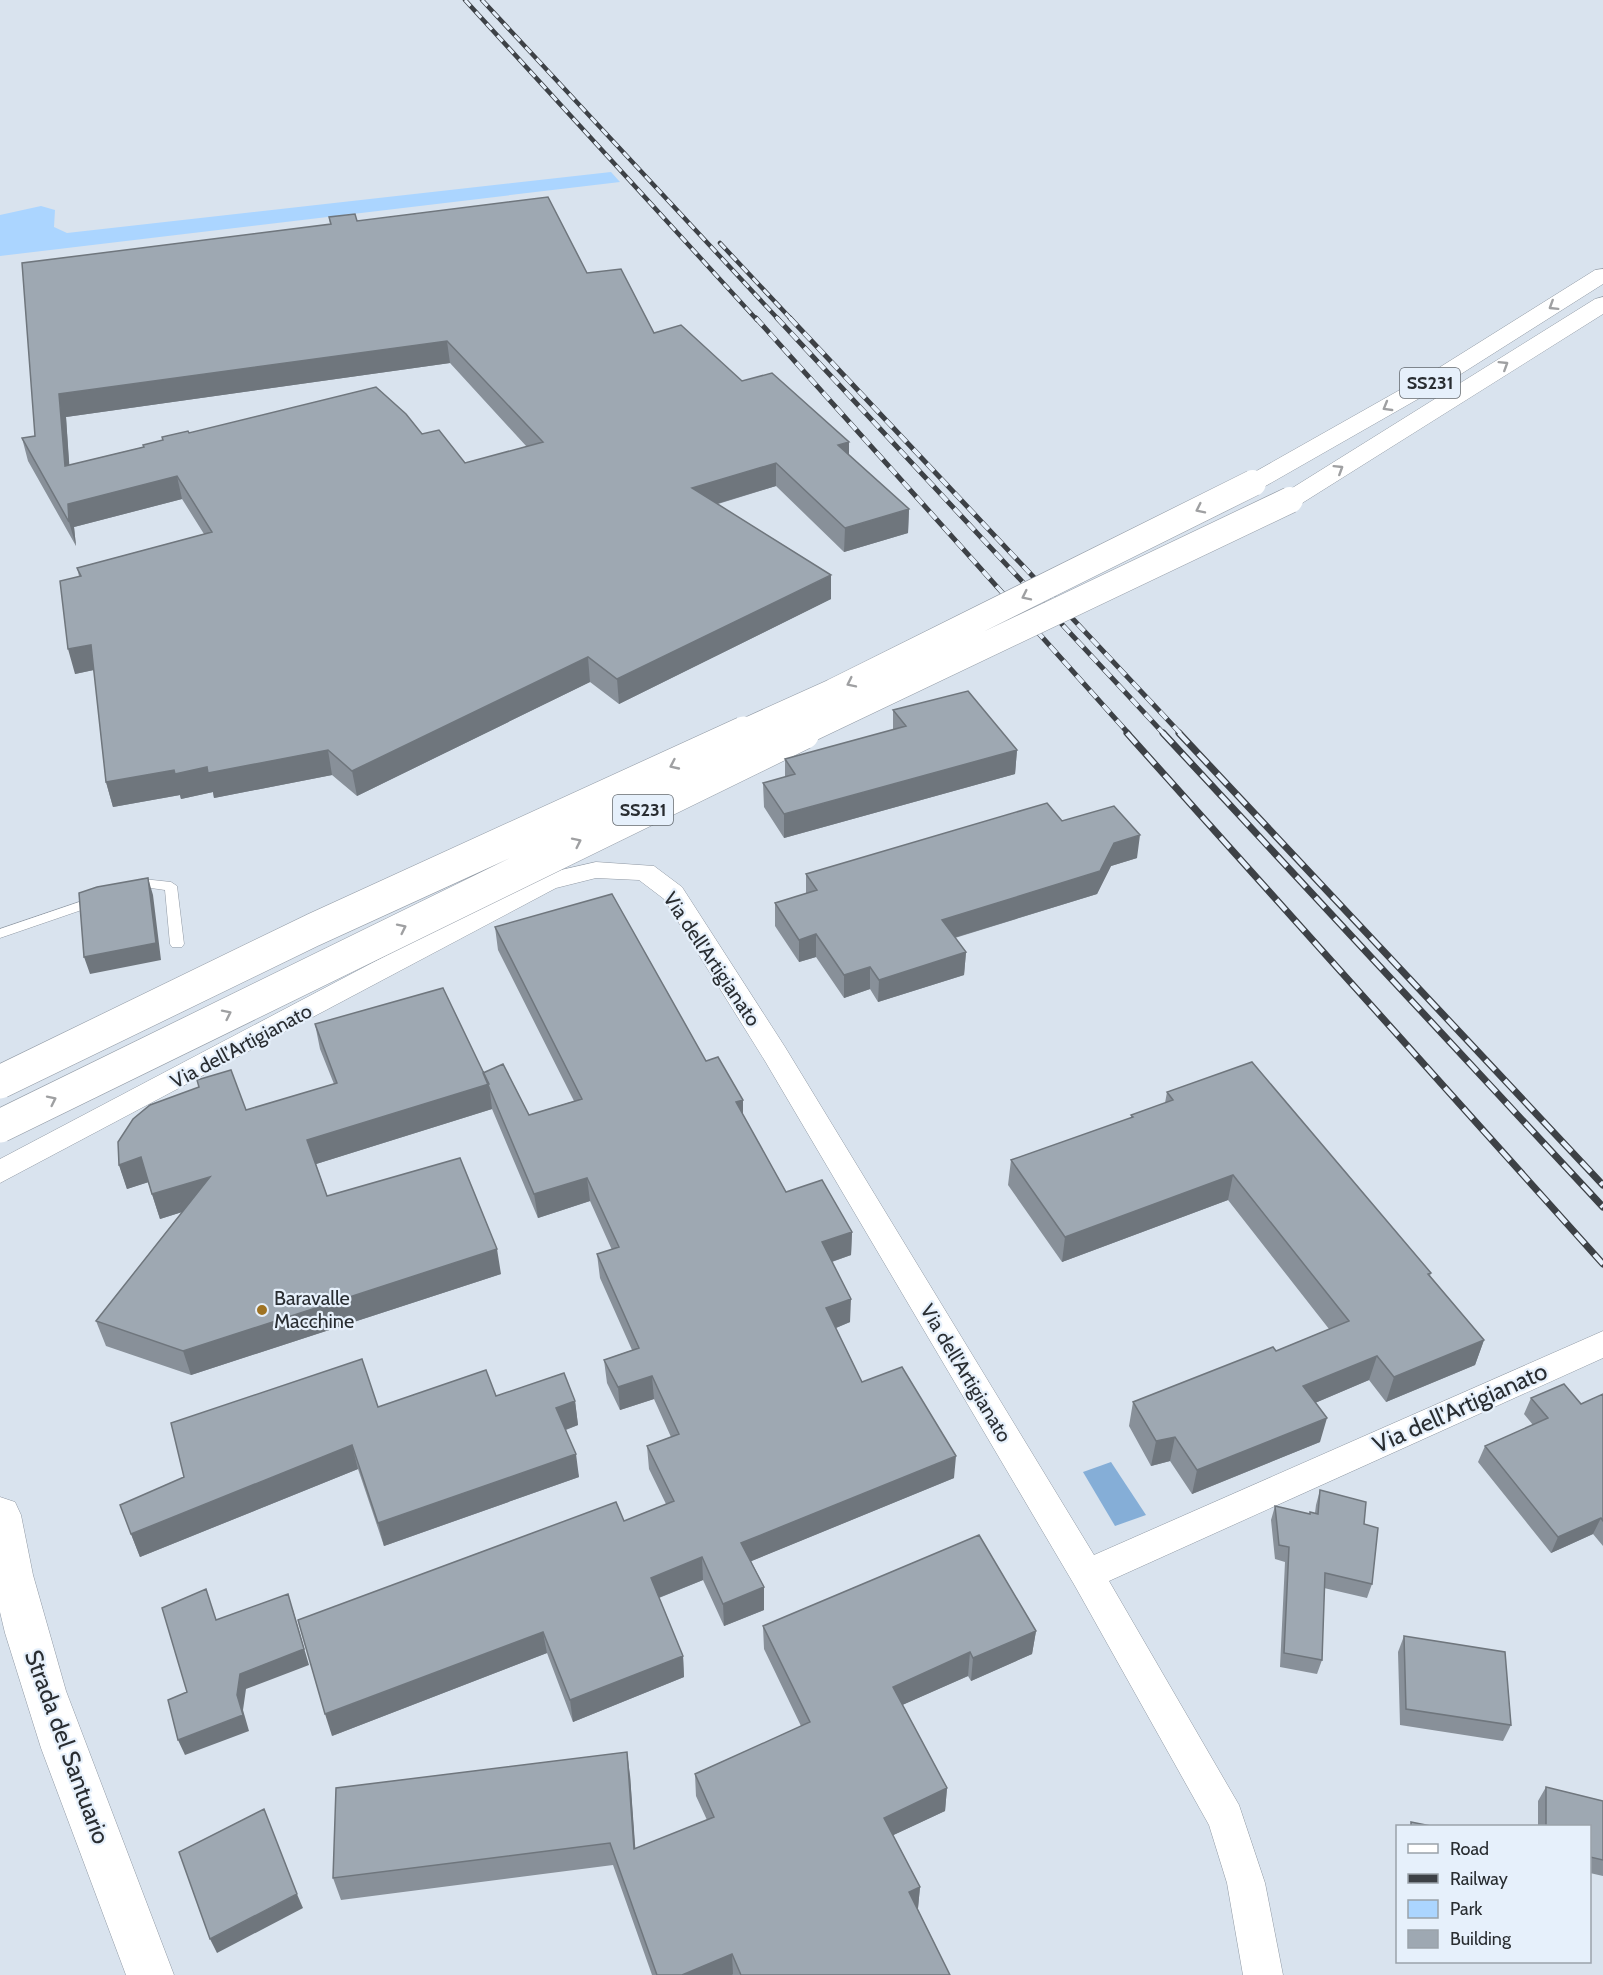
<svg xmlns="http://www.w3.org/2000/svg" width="1603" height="1975" font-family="Cabin,sans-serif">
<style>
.green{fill:#abd5ff}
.water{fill:#85aed7}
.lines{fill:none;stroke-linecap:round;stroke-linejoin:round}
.service-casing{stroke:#9099a4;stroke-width:1}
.minor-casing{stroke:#9099a4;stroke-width:1}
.tertiary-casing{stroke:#9099a4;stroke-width:1}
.trunk-casing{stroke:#9099a4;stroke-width:1}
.service{fill:#fff;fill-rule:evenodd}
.minor{fill:#fff;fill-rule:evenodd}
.tertiary{fill:#fff;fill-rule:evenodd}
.trunk{fill:#fff;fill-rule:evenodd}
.rail-far2-casing{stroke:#3d4146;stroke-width:4.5}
.rail-far1-casing{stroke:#3d4146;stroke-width:5}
.rail-casing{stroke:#3d4146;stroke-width:7}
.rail-far2{stroke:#e6f0fb;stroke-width:3;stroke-dasharray:8;stroke-linecap:butt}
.rail-far1{stroke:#e6f0fb;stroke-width:4;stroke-dasharray:10;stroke-linecap:butt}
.rail{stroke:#e6f0fb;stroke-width:4.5;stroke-dasharray:14;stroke-linecap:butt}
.trunk-bridge-far1-casing{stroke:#9099a4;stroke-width:27;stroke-linecap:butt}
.trunk-bridge-casing{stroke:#9099a4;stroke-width:34;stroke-linecap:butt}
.trunk-bridge-far1{stroke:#fff;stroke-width:26}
.trunk-bridge{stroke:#fff;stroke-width:33}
.wall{fill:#889099;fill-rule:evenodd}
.shaded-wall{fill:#6f767d}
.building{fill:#9ea8b2;stroke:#6f767d;stroke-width:1.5;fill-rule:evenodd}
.oneway{stroke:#9fa0a2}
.poi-dot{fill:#9f7323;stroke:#e6f0fb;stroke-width:2}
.labels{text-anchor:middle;stroke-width:4.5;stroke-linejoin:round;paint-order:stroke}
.shield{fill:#e6f0fb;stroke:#62686e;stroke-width:1.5}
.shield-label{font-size:18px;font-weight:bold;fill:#292d31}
.street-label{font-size:20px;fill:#292d31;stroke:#e6f0fb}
.poi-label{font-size:20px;fill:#292d31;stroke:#e6f0fb;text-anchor:start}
.near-street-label{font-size:24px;fill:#292d31;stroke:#e6f0fb}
</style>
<rect width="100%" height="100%" fill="#d9e3ee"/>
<!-- green -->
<path class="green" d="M611 172 620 182 0 256V215L41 206 55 210 54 227 67 233Z"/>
<!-- water -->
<path class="water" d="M1111 1462 1146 1515 1115 1526 1083 1472Z"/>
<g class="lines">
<defs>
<path id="service" d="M143 879 171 882 177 886 184 944 182 947H172L170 944 165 890 144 887 132 891 126 887 127 884Z
M97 896 103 900 102 903 0 938V929Z"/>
<path id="minor" d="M596 862 654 866 682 887 785 1047 1094 1555 1603 1331V1358L1109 1581 1239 1805 1265 1883 1283 1975H1243L1227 1883 1209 1825 1075 1586 765 1061 664 899 639 880 596 878 556 888 0 1183V1159L539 875Z"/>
<path id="tertiary" d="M0 1497 15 1502 21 1515 33 1575 66 1691 174 1975H126L41 1748 5 1633 0 1612Z"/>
<path id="trunk" d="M1603 269V284L1453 379 1262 488 1253 490 1244 488 1241 483 1244 478 1437 369 1595 270Z
M1603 297V314L1299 505 1290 508 1281 505 1277 500 1281 495 1595 299Z"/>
</defs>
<!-- service casing -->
<use href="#service" class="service-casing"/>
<!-- minor casing -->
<use href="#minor" class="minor-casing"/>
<!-- tertiary casing -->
<use href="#tertiary" class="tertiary-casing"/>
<!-- trunk casing -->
<use href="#trunk" class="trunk-casing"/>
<!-- service -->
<use href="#service" class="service"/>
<!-- minor -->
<use href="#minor" class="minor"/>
<!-- tertiary -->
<use href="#tertiary" class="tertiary"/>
<!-- trunk -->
<use href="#trunk" class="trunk"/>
<defs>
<path id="rail-far2" d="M465 0 757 320
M482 0 779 320
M720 243 792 320"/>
<path id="rail-far1" d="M756 318 1129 734
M777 318 1164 734
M790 318 1181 734"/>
<path id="rail" d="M1127 733 1603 1264
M1163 733 1603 1207
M1179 733 1603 1185"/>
</defs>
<!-- rail-far2 casing -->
<use href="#rail-far2" class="rail-far2-casing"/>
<!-- rail-far1 casing -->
<use href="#rail-far1" class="rail-far1-casing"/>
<!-- rail casing -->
<use href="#rail" class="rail-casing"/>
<!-- rail-far2 -->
<use href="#rail-far2" class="rail-far2"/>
<!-- rail-far1 -->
<use href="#rail-far1" class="rail-far1"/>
<!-- rail -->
<use href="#rail" class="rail"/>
<defs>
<path id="trunk-bridge-far1" d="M740 734 833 692 1253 483
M799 734 1290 500"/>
<path id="trunk-bridge" d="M0 1082 313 930 744 733
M0 1126 803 733"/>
</defs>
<!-- trunk-bridge-far1 casing -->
<use href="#trunk-bridge-far1" class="trunk-bridge-far1-casing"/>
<!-- trunk-bridge casing -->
<use href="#trunk-bridge" class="trunk-bridge-casing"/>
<!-- trunk-bridge-far1 -->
<use href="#trunk-bridge-far1" class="trunk-bridge-far1"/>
<!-- trunk-bridge -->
<use href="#trunk-bridge" class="trunk-bridge"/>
</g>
<!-- wall -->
<path class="wall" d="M329 217 357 221 587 273 654 333 849 442V455L909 509 908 533 844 552 776 486 718 504 831 599 619 704 590 682 357 796 332 775 214 798 213 792 181 799 180 795 113 807 106 782 94 670 75 674 79 576 77 568 204 534 182 499 74 527 76 546 28 461 22 438 35 436 330 224ZM450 363 527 447 465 463 422 434 189 433 143 447 69 465 66 417Z
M893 710 1017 750 1015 774 784 838 764 807 763 783 785 777V759L893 730Z
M1062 821 1137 858 1111 866 1097 894 955 938 966 952 964 975 878 1002 870 989 844 998 816 957 799 962 775 926V903L806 894V874Z
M495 927 706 1061 743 1115 786 1192 852 1232 851 1255 832 1262 850 1322 836 1328 862 1382 954 1478 751 1561 764 1587V1610L724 1626 703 1580 659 1598 683 1656 684 1677 573 1722 547 1653 332 1736 624 1521 666 1504 649 1469 647 1446 671 1437 654 1399 620 1410 607 1383 604 1360 632 1350 600 1278 597 1254 612 1250 590 1201 538 1218 492 1109 316 1164 327 1196 501 1274 191 1375 106 1346 96 1321 182 1212 160 1219 148 1182 127 1189 119 1165 199 1087 246 1110 334 1084 320 1049 315 1024 484 1073 529 1115 574 1101 498 950Z
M1167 1092 1431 1273 1430 1276 1484 1340 1475 1365 1386 1402 1369 1380 1315 1403 1320 1442 1192 1494 1170 1461 1151 1466 1129 1426 1133 1402 1276 1351 1329 1329 1228 1200 1062 1262 1008 1185 1011 1160 1131 1118V1115L1165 1103Z
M1603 1394V1546L1593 1534 1551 1553 1478 1462 1485 1446 1533 1425 1524 1414 1531 1398 1581 1404Z
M496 1396 575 1401 578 1425 566 1430 579 1477 384 1546 358 1469 140 1557 131 1534 378 1407Z
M1320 1490 1364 1524 1372 1584 1367 1598 1324 1588 1322 1660 1317 1674 1280 1667 1285 1562 1275 1559 1271 1520 1275 1506 1309 1514 1315 1513 1316 1505Z
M763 1626 1036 1631 1032 1654 971 1681 968 1676 902 1705 947 1788 945 1811 893 1835 920 1887 918 1908H917L950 1975H652L613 1865 341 1900 333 1878 630 1775 635 1849 707 1820 696 1796 695 1774 801 1726 764 1649Z
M1404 1636 1511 1725 1503 1741 1400 1725 1398 1652Z
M1546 1787 1603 1801V1876L1590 1873V1827H1538V1801Z"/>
<!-- shaded-wall -->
<path class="shaded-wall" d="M447 341 450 363 66 417 71 489 65 466 59 394Z
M849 442V465L838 445Z
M776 463V486L693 511 692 488Z
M177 476 182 499 74 527 76 546 69 522 68 504Z
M909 509 908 533 844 552 845 528Z
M831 575V599L619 704 617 679Z
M91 645 98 669 75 674 68 649Z
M588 657 590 682 357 796 352 771Z
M328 750 332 775 214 798 213 792 181 799 180 795 113 807 106 782 174 770 207 767Z
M1017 750 1015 774 784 838V814Z
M1140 835 1137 858 1111 866 1097 894 940 942 942 920 1114 843Z
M148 878 153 895 161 960 90 974 84 957Z
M816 934V957L799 962V940Z
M966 952 964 975 878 1002 879 980Z
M870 967V989L844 998V975Z
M489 1084 492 1109 313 1165 307 1140Z
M743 1100V1124L736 1102Z
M141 1157 149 1182 127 1189 119 1165Z
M1233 1175 1228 1200 1062 1262 1065 1237Z
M210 1177 217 1201 160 1219 152 1194Z
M587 1178 590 1201 538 1218 534 1194Z
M852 1232 851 1255 822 1265V1242Z
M497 1249 501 1274 191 1375 183 1351Z
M851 1299 850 1322 826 1332V1308Z
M1484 1340 1475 1365 1386 1402 1394 1377Z
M1377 1356 1369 1380 1296 1411 1303 1386Z
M652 1376 654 1399 620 1410 618 1387Z
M575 1401 578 1425 559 1432 556 1408Z
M1327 1418 1320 1442 1192 1494 1197 1470Z
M1175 1437 1170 1461 1151 1466 1156 1441Z
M352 1445 358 1469 140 1557 131 1534Z
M576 1454 579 1477 384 1546 378 1523Z
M956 1456 954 1478 742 1565 741 1543Z
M1601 1518 1593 1534 1551 1553 1558 1537Z
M702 1557 703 1580 653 1600 651 1578Z
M764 1587V1610L724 1626 723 1604Z
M293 1610 309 1665 246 1689 243 1710 249 1731 185 1755 178 1740 240 1674Z
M1036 1631 1032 1654 971 1681 973 1658Z
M543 1632 547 1653 332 1736 325 1714Z
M970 1652 968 1676 891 1710 893 1687Z
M683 1656 684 1677 573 1722 570 1700Z
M627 1752 630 1775 637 1871 634 1849Z
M947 1788 945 1811 883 1840 884 1818Z
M920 1887 918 1908 907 1913 909 1892Z
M297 1894 303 1908 217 1953 210 1939Z
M732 1954 733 1974 732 1975H682Z"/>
<!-- building -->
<path class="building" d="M548 197 587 273 621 269 654 333 681 325 742 381 772 373 849 442 838 445 909 509 845 528 776 463 692 488 831 575 617 679 588 657 352 771 328 750 208 773 207 767 175 774 174 770 106 782 91 645 68 649 60 581 81 576 77 568 212 532 177 476 68 504 69 522 22 438 35 436 22 263 331 224 329 217 355 214 357 221ZM447 341 543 442 465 463 439 430 422 434 406 414 376 387 189 433 188 431 162 437 163 440 143 445 144 447 65 466 59 394Z
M968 691 1017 750 784 814 763 783 795 774 785 759 906 726 893 710Z
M1047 803 1062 821 1114 806 1140 835 1114 843 1100 871 942 920 966 952 879 980 870 967 844 975 816 934 799 940 775 903 817 890 806 874Z
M148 878 156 943 84 957 79 893 97 887Z
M612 894 706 1061 718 1057 743 1100 736 1102 786 1192 822 1180 852 1232 822 1242 851 1299 826 1308 862 1382 902 1367 956 1456 741 1543 764 1587 723 1604 702 1557 651 1578 683 1656 570 1700 543 1632 325 1714 298 1620 616 1502 624 1521 674 1501 647 1446 679 1434 652 1376 618 1387 604 1360 639 1348 597 1254 619 1247 587 1178 534 1194 483 1073 503 1064 529 1115 582 1099 495 927Z
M443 988 489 1084 307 1140 327 1196 460 1158 497 1249 183 1351 96 1321 210 1177 152 1194 141 1157 119 1165 118 1142 133 1119 150 1105 199 1087 197 1080 231 1070 246 1110 337 1083 315 1024Z
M1252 1062 1431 1273 1428 1274 1484 1340 1394 1377 1377 1356 1303 1386 1327 1418 1197 1470 1175 1437 1156 1441 1133 1402 1273 1347 1276 1351 1349 1321 1233 1175 1065 1237 1011 1160 1133 1117 1131 1115 1173 1100 1167 1092Z
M362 1359 378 1407 486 1370 496 1396 564 1373 575 1401 556 1408 576 1454 378 1523 352 1445 131 1534 120 1505 184 1477 171 1423Z
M1564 1384 1581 1404 1603 1394V1521L1601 1518 1558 1537 1485 1446 1548 1418 1531 1398Z
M1320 1490 1366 1502 1364 1524 1378 1528 1372 1584 1325 1573 1322 1660 1284 1653 1289 1547 1279 1545 1275 1506 1310 1514V1512L1318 1514Z
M979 1535 1036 1631 973 1658 970 1652 893 1687 947 1788 884 1818 920 1887 909 1892 950 1975H741L732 1954 682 1975H657L610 1843 333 1878 336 1788 627 1752 634 1849 714 1817 695 1774 810 1722 763 1626Z
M206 1589 216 1620 288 1594 304 1649 240 1674 237 1695 243 1715 178 1740 168 1700 187 1692 162 1608Z
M1404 1636 1505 1652 1511 1725 1406 1709Z
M1546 1787 1603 1801V1860L1590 1857V1827H1546Z
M264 1809 297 1894 210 1939 179 1852Z
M1411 1822 1436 1827H1411Z"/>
<!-- one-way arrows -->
<defs><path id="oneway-chevron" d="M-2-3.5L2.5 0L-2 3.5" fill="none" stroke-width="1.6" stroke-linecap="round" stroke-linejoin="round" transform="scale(1.5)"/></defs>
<g class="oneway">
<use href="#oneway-chevron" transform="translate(1553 306) rotate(148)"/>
<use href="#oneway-chevron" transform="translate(1504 365) rotate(-32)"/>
<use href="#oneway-chevron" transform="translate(1387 407) rotate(150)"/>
<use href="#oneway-chevron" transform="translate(1339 469) rotate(-32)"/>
<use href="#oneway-chevron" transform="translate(1200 509) rotate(154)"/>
<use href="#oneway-chevron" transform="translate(1026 596) rotate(154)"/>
<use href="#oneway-chevron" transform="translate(851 683) rotate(154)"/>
<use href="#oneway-chevron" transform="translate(674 765) rotate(155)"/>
<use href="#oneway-chevron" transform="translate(577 842) rotate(-26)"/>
<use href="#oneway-chevron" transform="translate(402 928) rotate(-26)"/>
<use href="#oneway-chevron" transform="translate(227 1014) rotate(-26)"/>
<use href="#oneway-chevron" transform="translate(52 1100) rotate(-26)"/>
</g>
<!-- markers -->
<circle class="poi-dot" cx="262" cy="1310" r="6"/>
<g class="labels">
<!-- shield labels -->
<g class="shield">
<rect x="1400" y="368" width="60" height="30" rx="4.5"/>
<rect x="613" y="795" width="60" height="30" rx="4.5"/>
</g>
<g class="shield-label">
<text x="1430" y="389">SS231</text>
<text x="643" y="816">SS231</text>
</g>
<!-- street labels -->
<g class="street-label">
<text transform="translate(712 959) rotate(56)" y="7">Via dell'Artigianato</text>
<text transform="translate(241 1046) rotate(-28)" y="7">Via dell'Artigianato</text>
<text transform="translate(966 1373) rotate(59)" y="7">Via dell'Artigianato</text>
</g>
<!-- poi labels -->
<g class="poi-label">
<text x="274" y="1305">Baravalle<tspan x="274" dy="23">Macchine</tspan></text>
</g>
<!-- near-street labels -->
<g class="near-street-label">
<text transform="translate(1460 1408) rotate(-24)" y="8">Via dell'Artigianato</text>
<text transform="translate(67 1747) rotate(70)" y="8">Strada del Santuario</text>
</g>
</g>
<!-- legend -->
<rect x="1396" y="1825" width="195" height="138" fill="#e6f0fb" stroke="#9aa2aa" stroke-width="1.5"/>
<rect x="1408" y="1844" width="30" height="9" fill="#ffffff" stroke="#9aa2aa" stroke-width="1.5"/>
<text x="1450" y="1855" font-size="18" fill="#292d31">Road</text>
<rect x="1408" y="1874" width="30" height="9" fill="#3d4146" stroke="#9aa2aa" stroke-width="1.5"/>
<text x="1450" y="1885" font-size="18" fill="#292d31">Railway</text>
<rect x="1408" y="1900" width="30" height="18" fill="#abd5ff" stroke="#9aa2aa" stroke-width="1.5"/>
<text x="1450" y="1915" font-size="18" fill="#292d31">Park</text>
<rect x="1408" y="1930" width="30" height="18" fill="#9ea8b2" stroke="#9aa2aa" stroke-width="1.5"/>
<text x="1450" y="1945" font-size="18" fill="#292d31">Building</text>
</svg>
